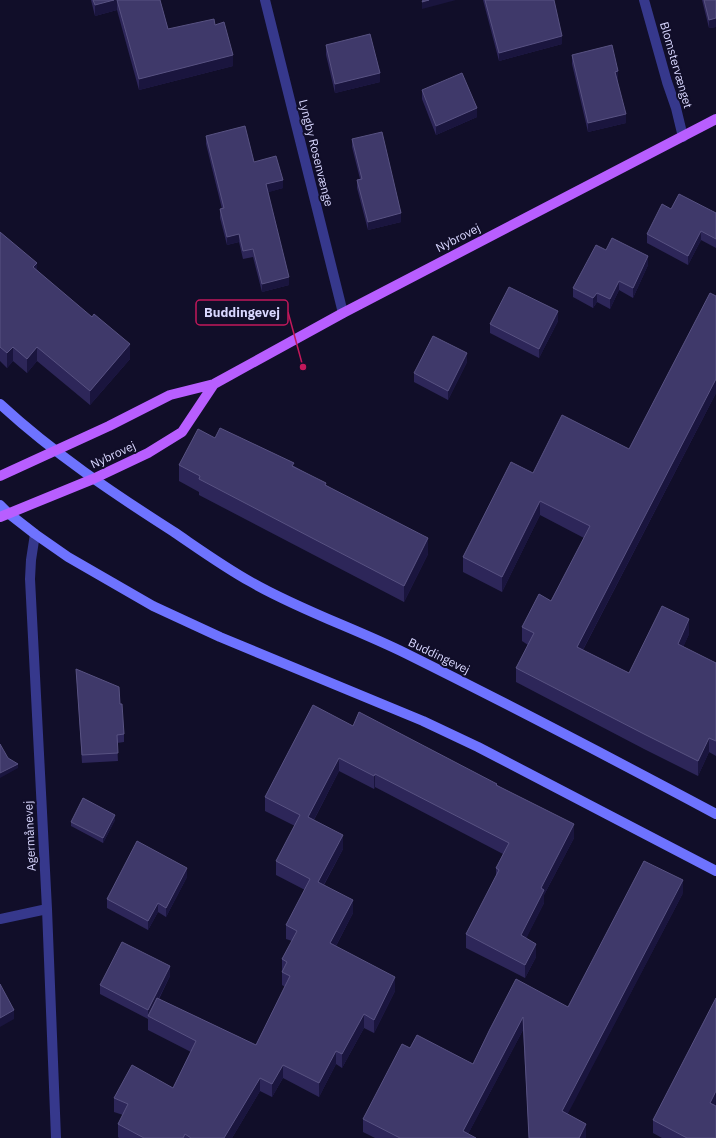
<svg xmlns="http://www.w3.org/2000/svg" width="716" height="1138" font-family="'IBM Plex Sans',sans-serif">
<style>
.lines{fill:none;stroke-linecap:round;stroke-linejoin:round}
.street{stroke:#36388c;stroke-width:10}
.secondary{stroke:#6e73ff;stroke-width:10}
.primary{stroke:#b85eff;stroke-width:10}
.wall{fill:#2d2659}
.shaded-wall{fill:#1a153e}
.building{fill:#3f396a;stroke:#585282}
.labels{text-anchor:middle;stroke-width:4;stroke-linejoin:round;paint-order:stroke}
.street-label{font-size:12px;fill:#d9d7ff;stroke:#110e29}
.leader{fill:none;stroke:#c2185b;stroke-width:1.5}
.callout-dot{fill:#c2185b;stroke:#110e29;stroke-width:1.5}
.callout{fill:#110e29;stroke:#c2185b;stroke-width:1.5}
.callout-label{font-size:13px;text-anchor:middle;font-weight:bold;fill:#d9d7ff}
</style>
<rect width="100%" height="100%" fill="#110e29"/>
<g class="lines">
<!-- street -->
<path class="street" d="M265 0 343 313
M644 0 667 82 676 108 683 137
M35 534 31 560 30 579 47 909 56 1138
M0 919 47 909"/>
<!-- secondary -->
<path class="secondary" d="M0 404C53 453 113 493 174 532 199 549 224 567 251 582 300 610 354 628 405 653 510 705 613 759 716 814
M0 505 8 513 35 534 68 557 153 606 220 637 423 721 478 747 716 871"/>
<!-- primary -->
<path class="primary" d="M0 476 109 426 170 395 214 384 343 313 716 119
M0 517 93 479 148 453 182 432 214 384"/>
</g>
<!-- wall -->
<path class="wall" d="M91 0H160L168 29 215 25 233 66 139 90 117 10 95 16Z
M483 0H554L562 44 499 61Z
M702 0H716V27L709 28Z
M326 45 380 82 335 93 326 55Z
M572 55 618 80 617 81 626 123 588 132 572 64Z
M422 90 477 117 436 135 422 99Z
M206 136 254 162 283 188 268 192 289 285 262 292 253 257 243 259 239 242 227 245 220 218V209H222L206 144Z
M352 139 401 222 368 230 357 188V180L360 179 352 147Z
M671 209 716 213V248L701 240 688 265 647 243V234Z
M0 232 37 270 130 359 90 405 37 361 27 373 13 361 7 368 0 361Z
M606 250 648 265 633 298 619 290 610 309 597 302 593 308 573 297V288Z
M558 321 539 358 490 333V324Z
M467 362 448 400 414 382V373Z
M716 393 583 650 629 673 689 634 683 647 716 663V756L709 752 698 776 644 749 516 682V668L528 645 522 641V627L551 601 584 538 540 515 502 592 463 572V557L533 473 629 449Z
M215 438 294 466 326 485 428 554 404 602 199 495V492L179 481V465Z
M76 669 120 704 124 734V742L117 743 118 761 82 763Z
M353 726 497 785 574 838 544 895V903L526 938 536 957 525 978 466 948V934L496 877V868L503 854 375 787 374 789 339 771 314 820 343 849 324 885 353 913 336 946 395 991 374 1033 364 1028 342 1068 336 1064 319 1097 283 1078 272 1097 260 1091 232 1138H119L118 1137V1124L123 1115 114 1112V1098L173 1088 191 1052 148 1030V1019L100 994V985L170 976 159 999 256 1045 285 987 282 985V959L292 941 286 939V925L305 890 276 875V861L295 826 265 811V797Z
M115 820 103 843 71 826V822Z
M187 877 166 917 158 912 148 930 107 908V899Z
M683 893 567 1114 586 1137V1138H529L523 1030 468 1134 476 1138H375L363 1132V1119L410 1048 473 1064 490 1029 568 1007Z
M715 1106 716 1138H662L653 1133V1120Z"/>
<!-- shaded-wall -->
<path class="shaded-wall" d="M114 0H117V10L95 16V5Z
M429 0H456L422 9V2Z
M716 18V27L709 28V20Z
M562 36V44L499 61V53Z
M233 55V66L139 90V79Z
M618 71V80L615 81V72Z
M380 73V82L335 93V84Z
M477 108V117L436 135V126Z
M626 114V123L588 132V123Z
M283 180V188L266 193V184Z
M401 213V222L368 230V222Z
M701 231V240L688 265V256Z
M239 234V242L227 245V237Z
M648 256V265L633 298V288Z
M37 263V278L33 267Z
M289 277V285L262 292V284Z
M619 281V290L610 309V299Z
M597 293V302L593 308V298Z
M558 311V321L539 358V349Z
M130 344V359L90 405V391Z
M13 347V361L7 368V353Z
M37 347V361L27 373V359Z
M467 353V362L448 400V391Z
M716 379V393L577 661V647Z
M540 501V515L502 592V577Z
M428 538V554L404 602V586Z
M689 619V634L678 659V644Z
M709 738V752L698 776V761Z
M339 758V771L308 831V817Z
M18 764V768L0 778V773Z
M375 774V787L374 789V776Z
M115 815V820L103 843V838Z
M574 824V838L544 895V903L521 949V935L541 888Z
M343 835V849L318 895V882Z
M187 868V877L166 917V908Z
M683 880V893L562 1125V1111Z
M353 900V913L330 957V943Z
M158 903V912L148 930V921Z
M536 944V957L525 978V965Z
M170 966V976L149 1017 148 1016V1010Z
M395 977V991L374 1033V1020Z
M14 1010V1019L0 1027V1018Z
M364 1014V1028L342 1068V1054Z
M523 1017V1030L466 1138 463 1131Z
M336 1051V1064L319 1097V1083Z
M283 1065V1078L272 1097V1084Z
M260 1078V1091L232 1138H224Z
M716 1091V1104L710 1116V1103Z
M586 1124V1138H579Z"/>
<!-- building -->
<path class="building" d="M93 0H114L95 5Z
M117 0H160L168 29 214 19 215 25 224 22 233 55 139 79Z
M423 0H429L422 2Z
M485 0H554L562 36 499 53Z
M704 0H716V18L709 20Z
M370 34 380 73 335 84 326 45Z
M612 45 618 71 615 72 626 114 588 123 572 55Z
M462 73 477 108 436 126 422 90Z
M245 126 254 162 276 156 283 180 266 184 289 277 262 284 253 249 243 251 239 234 227 237 220 209 224 208 206 136Z
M382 132 401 213 368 222 357 180 362 179 352 139Z
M679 194 716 213V239L701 231 688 256 647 234 662 204 671 209Z
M0 232 37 263 33 267 92 317 94 314 130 344 90 391 37 347 27 359 13 347 7 353 0 347Z
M612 238 648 256 633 288 619 281 610 299 597 293 593 298 573 288 596 245 606 250Z
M509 287 558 311 539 349 490 324Z
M710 293 716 296V379L577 647 629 673 662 606 689 619 678 644 716 663V741L709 738 698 761 644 734 516 668 534 633 522 627 539 594 551 601 590 526 540 501 502 577 463 557 511 462 533 473 562 415 629 449Z
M433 336 467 353 448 391 414 373Z
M220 428 294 463 292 466 326 483 325 485 428 538 404 586 199 479 200 476 179 465 198 429 215 438Z
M76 669 119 687 120 704H122L124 734 117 735 118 753 82 755Z
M313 705 353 726 359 712 497 784 496 785 574 824 541 888 544 890 521 935 536 944 525 965 466 934 499 870 496 868 509 843 375 774 374 776 339 758 308 817 343 835 318 882 353 900 330 943 395 977 374 1020 364 1014 342 1054 336 1051 319 1083 283 1065 272 1084 260 1078 224 1138H191L185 1134 183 1138H144L118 1124 128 1104 114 1098 132 1065 173 1088 196 1041 148 1016 157 998 256 1045 290 976 282 972 287 962 282 959 297 931 286 925 310 879 276 861 300 815 265 797Z
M0 744 8 758 18 764 0 773Z
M83 798 115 815 103 838 71 822Z
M137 841 187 868 166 908 158 903 148 921 107 899Z
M644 861 683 880 562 1111 586 1124 579 1138H529L523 1017 463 1131 476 1138H400L363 1119 402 1044 410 1048 417 1035 473 1064 490 1029 516 979 568 1007Z
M122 942 170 966 148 1010 100 985Z
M0 984 14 1010 0 1018Z
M716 998V1091L710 1103 716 1106V1138H687L653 1120Z"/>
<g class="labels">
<!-- street labels -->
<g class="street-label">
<text transform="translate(676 65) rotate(74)" y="4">Blomstervænget</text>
<text transform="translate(316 153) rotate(76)" y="4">Lyngby Rosenvænge</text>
<text transform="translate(458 238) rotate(-27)" y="4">Nybrovej</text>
<text transform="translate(113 455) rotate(-25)" y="4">Nybrovej</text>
<text transform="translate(439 656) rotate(26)" y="4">Buddingevej</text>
<text transform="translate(30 836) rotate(-93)" y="4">Agermånevej</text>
</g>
</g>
<!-- callouts -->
<path class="leader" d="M303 367L288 312"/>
<circle class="callout-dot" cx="303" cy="367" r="4"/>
<rect class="callout" x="196" y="300" width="92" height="25" rx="4"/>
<g class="callout-label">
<text x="242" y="317">Buddingevej</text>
</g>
</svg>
